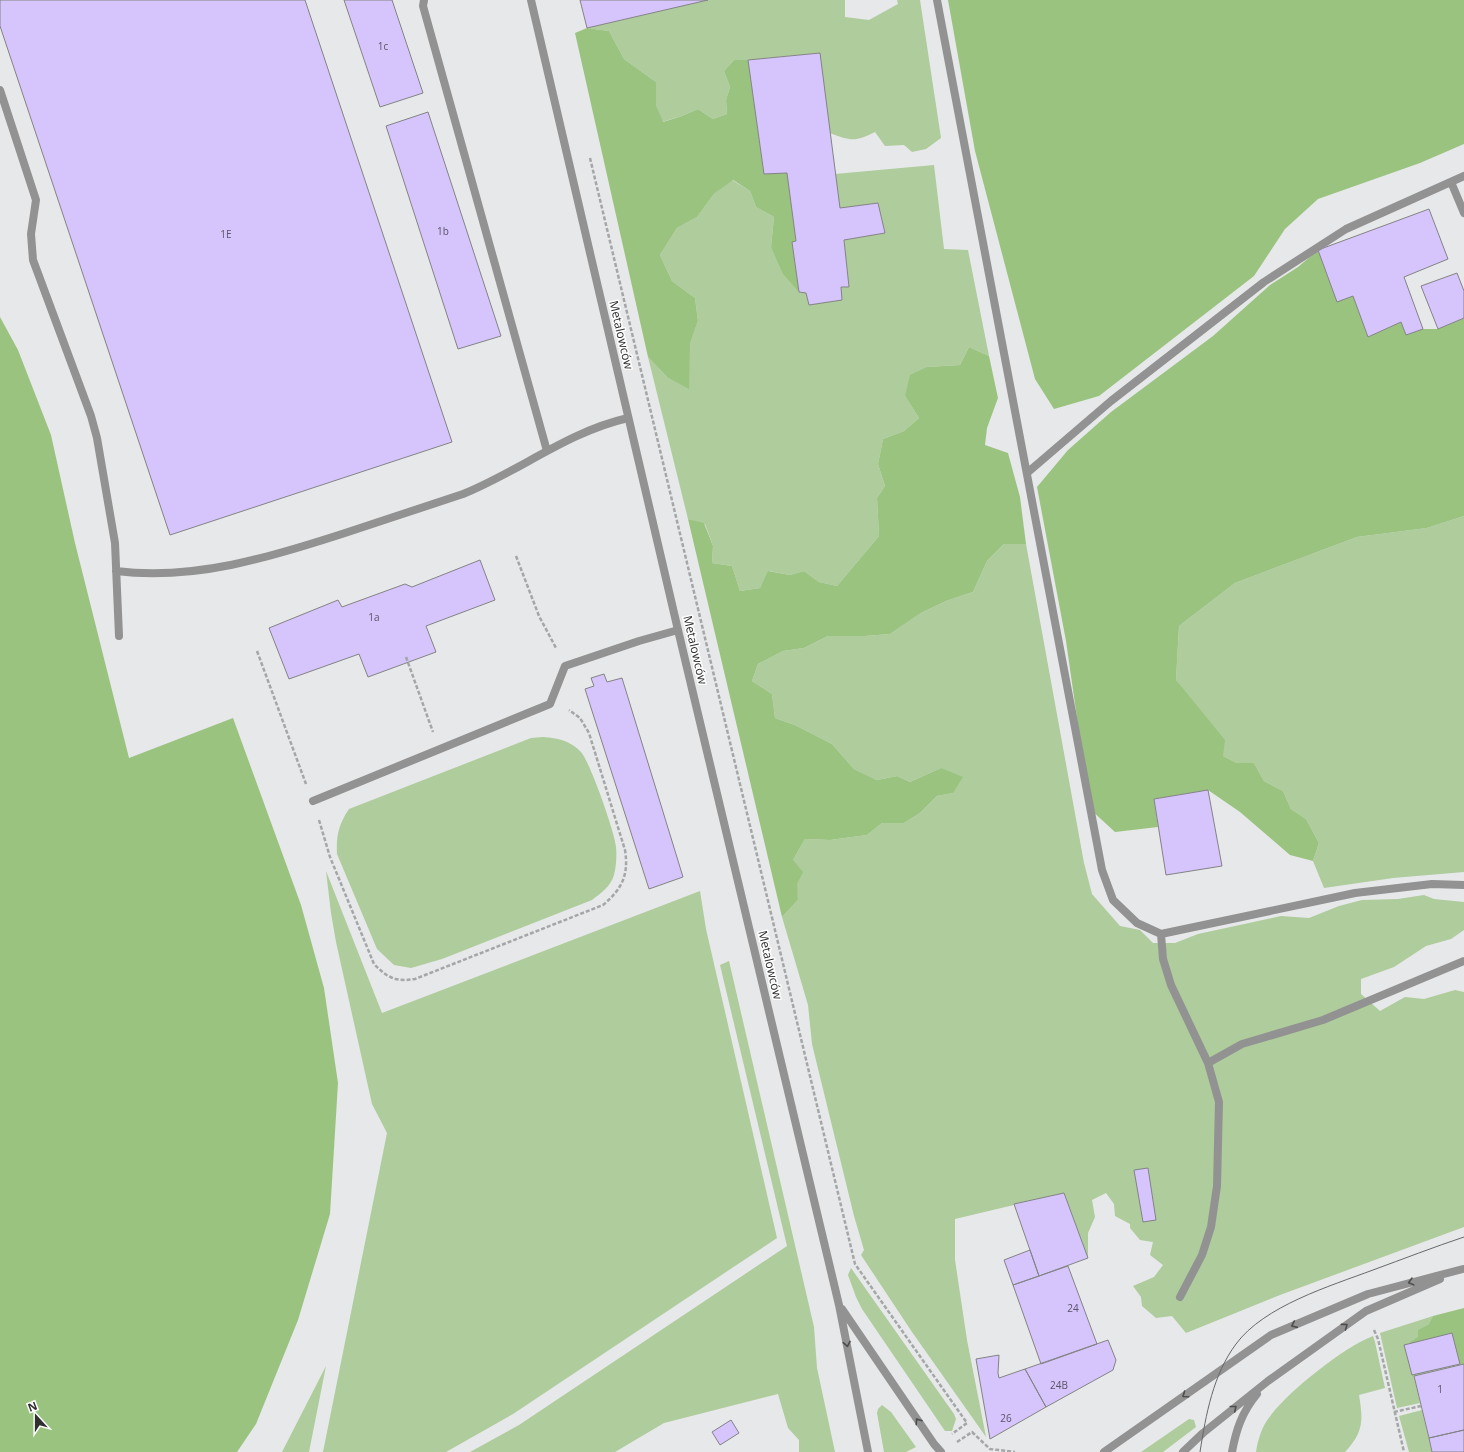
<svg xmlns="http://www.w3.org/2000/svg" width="1464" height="1452" font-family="'Open Sans',sans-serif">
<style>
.green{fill:#aecc9c}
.forest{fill:#9ac380}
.building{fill:#d6c4fd;stroke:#838384}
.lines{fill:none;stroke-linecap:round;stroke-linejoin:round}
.path{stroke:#a5a6a7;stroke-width:2.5;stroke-dasharray:4 2;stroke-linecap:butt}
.service{stroke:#939292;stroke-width:8}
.tertiary{stroke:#939292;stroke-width:8}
.tram{stroke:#686869;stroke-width:1}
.oneway{stroke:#4d4d4d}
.labels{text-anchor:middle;stroke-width:3;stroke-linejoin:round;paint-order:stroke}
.number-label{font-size:10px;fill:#595463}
.street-label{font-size:12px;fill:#2f2f30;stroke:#fff}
</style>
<rect width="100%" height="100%" fill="#e7e8e9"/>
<!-- green -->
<path class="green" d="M708 0H845V17L869 20 898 4 897 0H920L941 138 926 149 912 152 904 145 885 146 875 132C855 142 851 141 830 133L819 53 748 60H734L724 71 730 87 726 100 727 114 713 119 698 109 682 116 662 122 656 105V82L624 59 609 31 587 28Z
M934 165 944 249 968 250 989 356 969 347 960 365 927 367 905 396 919 418 904 431 883 439 878 464 885 486 877 498 879 536 837 586 819 582 804 571 790 575 769 571 760 588 740 591 732 566 712 563 713 546 705 524 688 519 648 357 667 377 690 342 698 321 695 298 672 281 660 255 677 228 697 217 714 194 732 180 750 191 756 207 774 217 771 247 799 292 806 293 809 305 842 300 841 287H849L844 240 885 233 878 203 840 208 835 174Z
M1464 516V872L1393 878 1324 888 1313 861 1319 843 1306 819 1291 809 1283 791 1264 781 1254 763H1237L1223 756 1176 680 1179 626 1235 583 1357 537 1427 528Z
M1004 544H1026L1084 863 1092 894 1120 926 1140 930 1153 943H1175L1198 934 1281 916 1309 918 1339 906 1362 900 1398 899 1424 895 1434 899 1464 902V930L1451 939 1426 946 1394 967 1361 979V994L1380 1011 1405 997 1424 999 1455 990 1464 992V1227L1280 1295 1186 1333 1172 1316 1156 1318 1142 1306 1141 1297 1133 1286 1154 1277 1163 1265 1150 1255 1153 1242 1140 1240 1130 1228V1224L1115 1216 1114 1204 1106 1193 1092 1200 1095 1217 1088 1233V1258L1064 1193 955 1219V1260L967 1340 986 1437 912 1332 861 1255 864 1250 854 1216 812 1044 808 1005 782 917 798 900 793 860 805 839 830 840 867 835 882 823H904L920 813 937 796 953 793 941 768 910 782 897 776 877 780 854 769 832 744 795 725 775 718 772 694 752 681 758 664 783 651 804 648 828 636H865L890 634 921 613 946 601 973 592 987 561Z
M543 737C558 738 571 741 581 752 590 762 615 833 616 847 617 856 616 867 614 875 611 886 601 893 592 900L442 959 411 968 394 965 377 949 337 854C336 835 339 824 349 809L531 738Z
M326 871 382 1013 700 891 706 929 777 1238 513 1414 446 1452H323L387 1133 372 1104 336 942 331 913Z
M729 961 814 1327 817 1368 835 1452H799V1440L788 1428 778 1394 664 1423 615 1452H470L519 1425 787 1246 720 965Z
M851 1268 954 1414 956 1419 952 1431H945L862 1309 856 1297 848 1275Z
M1433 1316 1428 1325 1455 1360 1457 1365 1414 1376 1420 1403 1397 1408 1380 1333Z
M1373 1336 1375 1342 1385 1388 1359 1395C1363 1420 1364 1432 1345 1452H1256C1258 1439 1262 1426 1271 1415 1289 1391 1344 1347 1373 1336Z
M326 1366 309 1452H282Z
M882 1405 891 1412 916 1447 906 1452H884L877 1413 878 1409Z
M1422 1410 1432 1452H1409L1399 1416Z
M1189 1419 1194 1420 1196 1427 1163 1452H1141Z"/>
<!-- forest -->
<path class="forest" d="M948 0H1464V144L1420 163 1318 199 1285 229 1254 276 1099 396 1054 409 1035 379 975 151Z
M587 28 609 31 624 59 656 82V105L663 122 682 116 698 109 713 119 727 114 726 100 730 87 724 71 734 60H748L764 173H787L796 241 792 242 799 292 783 274 771 247 774 217 756 207 750 191 733 180 714 194 697 217 677 228 660 255 672 281 695 298 698 321 690 343 689 389 667 377 648 357 575 33Z
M1318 250 1337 301 1353 296 1368 337 1401 322 1406 335 1423 329H1438L1464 318V516L1427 528 1357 537 1235 583 1179 626 1176 680 1225 740 1223 756 1237 763H1254L1264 781 1283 791 1291 809 1306 819 1319 843 1313 861 1290 855 1240 812 1208 790 1154 799 1158 827 1115 832 1090 809 1066 641 1037 487 1068 450 1111 412 1213 336 1270 285 1298 267Z
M0 317 18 350 51 435 75 543 129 758 233 718 301 905 324 988 338 1083 330 1214 298 1320 256 1424 237 1452H0Z
M969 347 989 356 998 398 987 428 985 445 1008 453 1020 497 1026 544H1004L987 561 973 592 946 601 921 613 890 634 865 636H828L804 648 783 651 758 664 752 681 772 694 775 718 795 725 832 744 854 769 877 780 897 776 910 782 941 768 963 777 953 793 937 796 920 813 904 823H882L867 835 830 840 805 839 793 860 803 872 797 884 798 900 782 917 688 519 704 523 713 546 712 563 732 566 740 591 760 588 768 571 790 575 804 571 819 582 837 586 879 536 877 498 885 486 878 464 883 439 904 431 919 418 905 396 910 375 927 367 960 365Z
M1464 1308V1364L1457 1365 1455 1360 1412 1350 1410 1342 1418 1337V1330L1428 1325 1433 1316Z"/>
<!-- building -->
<path class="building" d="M0 0H305L452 442 170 535 0 26Z
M344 0H392L423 93 380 107Z
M580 0H708L587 28Z
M820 53 840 208 878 203 885 233 844 240 849 287H841L842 300 809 305 806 293 799 292 792 242 796 241 787 173 764 174 748 60Z
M428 112 501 336 458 349 386 126Z
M1429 209 1448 259 1404 277 1423 329 1406 335 1401 322 1368 337 1353 296 1337 302 1318 250Z
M1457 273 1464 291V318L1438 329 1421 286Z
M480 560 495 600 426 626 436 652 368 677 359 654 289 679 269 628 338 600 342 607 405 584 412 587Z
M604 674 607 682 622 678 683 877 649 889 585 689 594 686 591 678Z
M1208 790 1222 866 1166 875 1154 799Z
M1148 1168 1156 1220 1143 1222 1134 1170Z
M1064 1193 1088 1258 1039 1276 1014 1204Z
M1030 1250 1039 1276 1013 1285 1004 1260Z
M1068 1266 1097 1344 1041 1364 1013 1285Z
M1452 1333 1460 1364 1412 1375 1404 1345Z
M1108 1340 1116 1360 1113 1370 1046 1407 1025 1369Z
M999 1355 998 1373 999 1378 1025 1369 1046 1407 990 1439 976 1359Z
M1464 1364V1430L1429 1438 1414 1376Z
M731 1420 739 1433 720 1445 712 1432Z
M1464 1430V1452H1432L1429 1438Z"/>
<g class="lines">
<!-- path -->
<path class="path" d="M590 158 855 1264 967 1423 952 1434
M516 556 539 616 556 648
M257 651 306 784
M406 657 433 732
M319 820 330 857 374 964C388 978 395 982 415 979L603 905C622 889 629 875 625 850L589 733 580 718 569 710
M1374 1330 1378 1339 1404 1452
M1394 1412 1421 1406
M957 1442 972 1432 990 1449 1015 1452"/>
<!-- service -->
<path class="service" d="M424 0 423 6 547 451
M937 0 1102 870 1113 900 1137 923 1161 934 1355 893 1432 884 1464 885
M0 90 36 200 31 234 33 260 91 416 97 438 115 543 119 636
M1451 182 1464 213
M1027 473 1111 401 1264 282 1346 229 1464 176
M116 571C194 581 271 557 345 533 384 520 424 507 463 494 520 471 567 432 628 418
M313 801 550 704 565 666 639 641 678 630
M1161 934 1163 959 1171 985 1208 1063 1219 1102 1217 1186 1211 1227 1202 1255 1180 1297
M1208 1063 1242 1044 1323 1020 1464 961"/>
<!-- tertiary -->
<path class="tertiary" d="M531 0 678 630 839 1305 868 1452
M842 1309 934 1444 941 1452
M1104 1452 1271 1335 1368 1294 1463 1269
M1183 1452 1203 1433 1268 1381 1366 1311 1440 1279
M1232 1452C1236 1430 1242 1412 1257 1394"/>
<!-- tram -->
<path class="tram" d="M1200 1452C1206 1414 1213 1375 1236 1344 1264 1306 1330 1286 1373 1270 1403 1259 1434 1247 1464 1237"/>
</g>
<!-- one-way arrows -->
<defs><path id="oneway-chevron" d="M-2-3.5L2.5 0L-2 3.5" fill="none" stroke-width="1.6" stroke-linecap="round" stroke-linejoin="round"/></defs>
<g class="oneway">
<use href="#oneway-chevron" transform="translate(1411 1282) rotate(165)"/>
<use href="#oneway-chevron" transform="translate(1294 1325) rotate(156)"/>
<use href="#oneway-chevron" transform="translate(1345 1326) rotate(-36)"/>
<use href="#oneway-chevron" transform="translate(847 1344) rotate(79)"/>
<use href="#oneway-chevron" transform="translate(1185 1395) rotate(145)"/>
<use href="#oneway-chevron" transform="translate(1234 1408) rotate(-39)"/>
<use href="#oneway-chevron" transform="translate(918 1421) rotate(-124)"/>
</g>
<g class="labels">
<!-- number labels -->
<g class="number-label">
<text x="383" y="50">1c</text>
<text x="443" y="235">1b</text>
<text x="226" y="238">1E</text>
<text x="374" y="621">1a</text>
<text x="1073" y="1312">24</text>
<text x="1059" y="1389">24B</text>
<text x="1440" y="1393">1</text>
<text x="1006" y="1422">26</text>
</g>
<!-- street labels -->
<g class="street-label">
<text transform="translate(621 335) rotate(77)" y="4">Metalowców</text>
<text transform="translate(695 650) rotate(77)" y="4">Metalowców</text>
<text transform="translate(770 965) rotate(77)" y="4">Metalowców</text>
</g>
</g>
<!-- north arrow -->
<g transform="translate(36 1416) rotate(339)" stroke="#ffffff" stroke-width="3" paint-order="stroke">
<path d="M0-3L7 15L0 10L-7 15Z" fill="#2f2f30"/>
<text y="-6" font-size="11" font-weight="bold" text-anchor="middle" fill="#2f2f30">N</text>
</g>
</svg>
